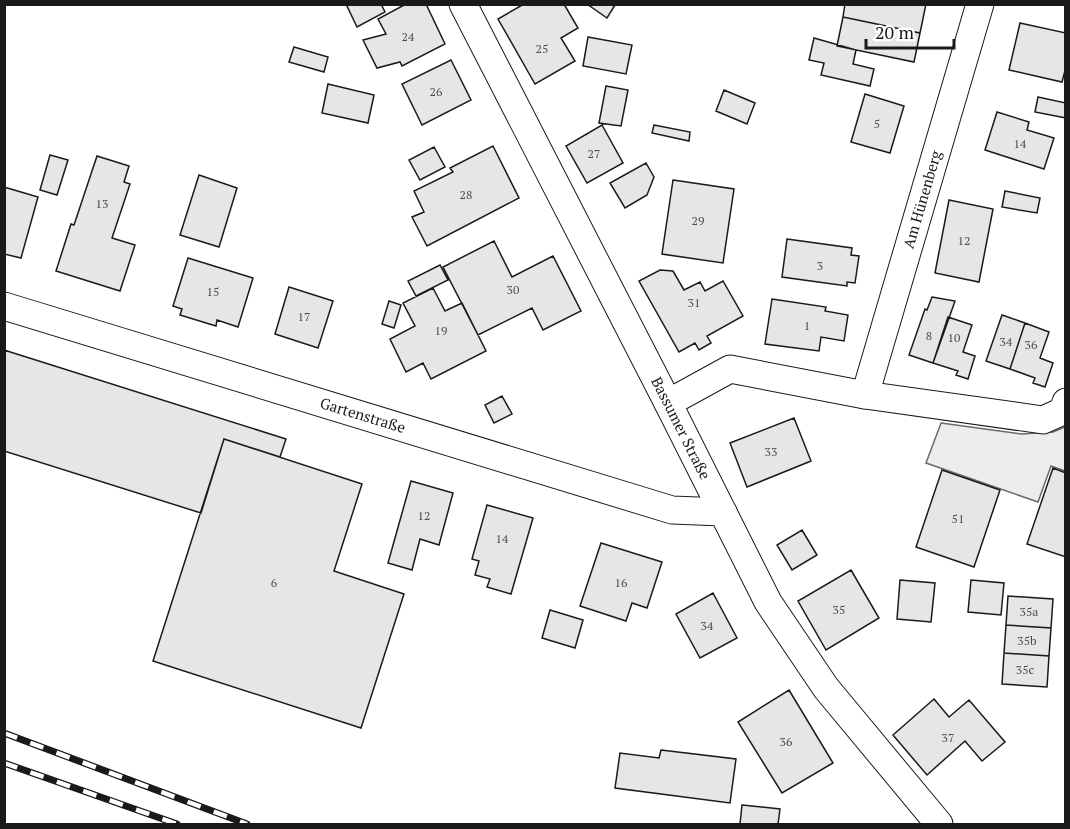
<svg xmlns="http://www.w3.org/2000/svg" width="1070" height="829" font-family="'PT Serif',serif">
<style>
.built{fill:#ededed;stroke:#6a6a6a;stroke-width:1.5}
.building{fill:#e6e6e6;stroke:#1a1a1a;stroke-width:1.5}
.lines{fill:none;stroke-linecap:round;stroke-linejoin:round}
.street-casing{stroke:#1a1a1a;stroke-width:29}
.street{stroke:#fff;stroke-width:27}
.rail-casing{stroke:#1a1a1a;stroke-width:7}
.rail{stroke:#fff;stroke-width:4.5;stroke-dasharray:14;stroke-linecap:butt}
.labels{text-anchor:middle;stroke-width:4.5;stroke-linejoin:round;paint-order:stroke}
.number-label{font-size:12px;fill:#4d4d4d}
.street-label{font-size:15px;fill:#1a1a1a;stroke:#fff}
</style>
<rect width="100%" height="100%" fill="#fff"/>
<!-- built -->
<path class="built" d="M941 423 1021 434 1053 432 1065 427V471L1051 466 1038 502 926 463Z"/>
<!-- building -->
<path class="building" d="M346 4H381L385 12 357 27Z
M406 4H426L445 44 402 66 400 62 377 68 363 40 386 34 378 19Z
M524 4H564L578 28 561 38 575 61 535 84 498 19Z
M587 4H614L615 5 607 18Z
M845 4H926L920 33 843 17Z
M843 17 920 33 914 62 837 46Z
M1020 23 1066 33V67L1062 82 1009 70Z
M588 37 632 45 626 74 583 66Z
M814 38 856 50 853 64 874 69 870 86 821 75 824 63 809 60Z
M294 47 328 57 324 72 289 62Z
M451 60 471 100 422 125 402 84Z
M328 84 374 95 368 123 322 113Z
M606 86 628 90 621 126 599 123Z
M724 90 755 103 747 124 716 111Z
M865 94 904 106 890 153 851 142Z
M1038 97 1066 103V118L1035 112Z
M997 112 1029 122 1027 130 1054 138 1044 169 985 150Z
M602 125 623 163 587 183 566 146Z
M654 125 690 132 689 141 652 133Z
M493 146 519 198 427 246 412 217 424 212 414 191 453 172 450 168Z
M434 147 445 167 420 180 409 160Z
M50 155 68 160 57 195 40 190Z
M97 156 129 166 124 182 130 184 112 238 135 245 120 291 56 271 71 224 74 225Z
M646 163 654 177 647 195 625 208 610 183Z
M199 175 237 188 219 247 180 235Z
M673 180 734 189 723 263 662 254Z
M4 187 38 197 21 258 4 254Z
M1005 191 1040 198 1037 213 1002 207Z
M949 200 993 209 979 282 935 273Z
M787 239 852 248 851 255 859 256 855 283 847 282V286L782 277Z
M494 241 512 277 553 256 581 311 543 330 532 308 478 335 443 267Z
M188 258 253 278 238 327 217 320 216 326 180 315 182 309 173 306Z
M440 265 448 280 416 296 408 281Z
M660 270 673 271 684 290 700 282 705 291 723 281 743 316 707 336 711 343 699 350 695 343 679 352 639 281Z
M289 287 333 301 318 348 275 334Z
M433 288 445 311 462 303 486 351 431 379 423 363 406 372 390 339 415 326 403 303Z
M932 297 955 301 933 363 909 355 925 309 927 310Z
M772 299 826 307 825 311 848 315 844 341 821 337 819 351 765 344Z
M389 301 401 305 394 328 382 324Z
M1002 315 1025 323 1010 369 986 361Z
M948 317 972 325 963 352 975 356 968 379 956 375 958 371 933 363Z
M1025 323 1049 332 1040 358 1053 363 1045 387 1033 383 1035 378 1010 369Z
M4 350 286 439 280 457 224 439 201 513 4 451Z
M502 396 512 414 494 423 485 405Z
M794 418 811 461 747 487 730 443Z
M224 439 362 484 334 571 404 594 361 728 153 661Z
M1053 468 1066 473V557L1027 544Z
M942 470 1000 490 974 567 916 547Z
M411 481 453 493 439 545 420 539 412 570 388 563Z
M487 505 533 518 511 594 487 587 490 579 475 575 479 561 472 559Z
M802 530 817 555 792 570 777 545Z
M601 543 662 562 647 608 632 603 626 621 580 606Z
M851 570 879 618 826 650 798 601Z
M900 580 935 583 931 622 897 619Z
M971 580 1004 583 1001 615 968 612Z
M713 593 737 638 700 658 676 614Z
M1008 596 1053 599 1051 628 1006 625Z
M550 610 583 620 575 648 542 638Z
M1006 625 1051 628 1049 656 1004 653Z
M1004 653 1049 656 1047 687 1002 684Z
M789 690 833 763 782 793 738 722Z
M934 699 949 717 969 700 1005 742 982 761 965 741 927 775 893 735Z
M661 750 736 759 730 803 615 788 620 753 659 758Z
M742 805 780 809 778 824H740Z"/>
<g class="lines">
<defs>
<g id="street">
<path id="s1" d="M463 4 668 403 768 602 826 688 939 824"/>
<path id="s2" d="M4 306 672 510 723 512"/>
<path d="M865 395 1043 420 1063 411 1066 402"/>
<path id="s3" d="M668 403 730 369 865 395 980 4"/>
</g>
</defs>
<!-- street casing -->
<use href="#street" class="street-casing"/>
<!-- street -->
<use href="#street" class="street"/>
<defs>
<path id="rail" d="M4 733 247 824
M4 763 177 824"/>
</defs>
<!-- rail casing -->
<use href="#rail" class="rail-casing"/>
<!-- rail -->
<use href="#rail" class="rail"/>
</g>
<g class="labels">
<!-- number labels -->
<g class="number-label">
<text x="408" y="41">24</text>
<text x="542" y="53">25</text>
<text x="436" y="96">26</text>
<text x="877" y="128">5</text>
<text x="1020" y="148">14</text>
<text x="594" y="158">27</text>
<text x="466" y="199">28</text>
<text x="102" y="208">13</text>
<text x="698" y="225">29</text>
<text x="964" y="245">12</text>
<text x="820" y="270">3</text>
<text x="513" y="294">30</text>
<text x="213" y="296">15</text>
<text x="694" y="307">31</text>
<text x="304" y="321">17</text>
<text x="807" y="330">1</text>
<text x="441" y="335">19</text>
<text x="929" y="340">8</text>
<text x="954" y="342">10</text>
<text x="1006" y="346">34</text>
<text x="1031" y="349">36</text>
<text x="771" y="456">33</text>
<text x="424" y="520">12</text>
<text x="958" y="523">51</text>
<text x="502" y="543">14</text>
<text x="274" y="587">6</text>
<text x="621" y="587">16</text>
<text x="839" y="614">35</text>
<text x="1029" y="616">35a</text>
<text x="707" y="630">34</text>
<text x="1027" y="645">35b</text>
<text x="1025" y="674">35c</text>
<text x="948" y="742">37</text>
<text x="786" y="746">36</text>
</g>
<!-- street labels -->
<g class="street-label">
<text dy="5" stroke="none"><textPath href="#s3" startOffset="412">Am Hünenberg</textPath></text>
<text dy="5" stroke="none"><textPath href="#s2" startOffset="375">Gartenstraße</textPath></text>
<text dy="5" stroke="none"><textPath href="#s1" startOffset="477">Bassumer Straße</textPath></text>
</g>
</g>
<!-- border -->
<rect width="1070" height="829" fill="none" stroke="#1a1a1a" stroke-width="12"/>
<!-- scale -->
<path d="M866 39v9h88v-9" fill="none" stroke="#1a1a1a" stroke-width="3"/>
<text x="875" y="39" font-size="18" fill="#1a1a1a" stroke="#ffffff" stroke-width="4.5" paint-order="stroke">20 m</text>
</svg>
